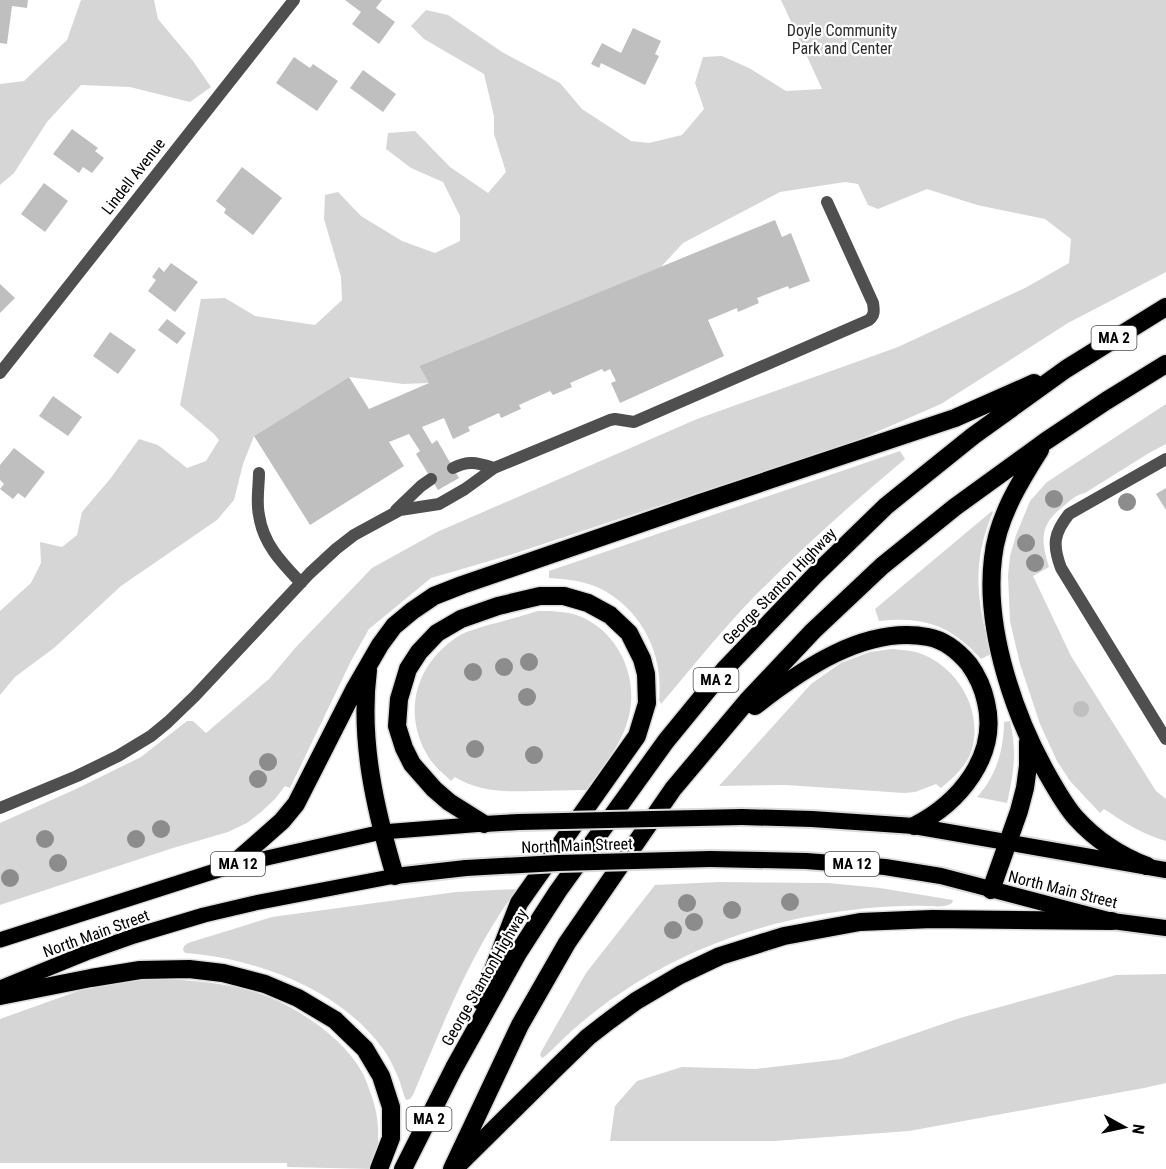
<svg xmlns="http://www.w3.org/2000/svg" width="1166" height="1169" font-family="'Roboto Condensed',sans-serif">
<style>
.green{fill:#d6d6d6}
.building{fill:#bfbfbf}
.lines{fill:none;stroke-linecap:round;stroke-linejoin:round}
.primary-casing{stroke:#dbdbdb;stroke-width:18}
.trunk-casing{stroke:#dbdbdb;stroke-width:20}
.motorway-casing{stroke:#dbdbdb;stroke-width:21}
.service{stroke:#4f4f4f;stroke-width:12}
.tertiary{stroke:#4f4f4f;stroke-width:12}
.primary{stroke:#000;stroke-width:15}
.trunk{stroke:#000;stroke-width:16}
.motorway{stroke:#000;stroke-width:18}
.trunk-bridge-casing{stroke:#dbdbdb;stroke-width:20;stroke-linecap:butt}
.trunk-bridge{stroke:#000;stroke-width:16}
.tree{fill:#8c8c8c}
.labels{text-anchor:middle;stroke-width:4.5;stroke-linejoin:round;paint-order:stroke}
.shield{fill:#fff;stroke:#4c4c4c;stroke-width:1.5}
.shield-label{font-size:15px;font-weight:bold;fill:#000}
.park-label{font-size:16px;fill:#2d2d2d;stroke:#fff}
.street-label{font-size:16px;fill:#000;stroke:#fff}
</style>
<rect width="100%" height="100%" fill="#fff"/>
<!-- green -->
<path class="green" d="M81 0H154L158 19 193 61 211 87 190 102 130 87 81 85 47 122 14 173 0 185V84L24 81 67 40Z
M781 0H1166V272L1068 323 941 404 858 440 513 554 431 578 369 629 351 661 290 788 285 786 275 799 261 812 247 823 228 832 173 848 0 905V823L76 789 141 757 187 721H193L206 733 269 679 296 647 372 568 437 532 697 419 898 347 1025 288 1069 263 1071 239 1045 219 977 205 927 189 878 209 868 205 858 184 845 182 780 192 683 243 661 267 419 366 429 383 403 384 349 377 254 436 243 464 234 500 217 520 121 586 54 648 15 677 0 695V611L31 583 41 563 40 542 62 547 77 535 82 512 110 479 139 439 158 445 187 468 206 461 219 440 214 434 180 405 201 299 225 298 255 316 315 325 342 300 341 277 324 219 325 195 338 192 361 216 402 241 435 253 460 241V216L443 182 411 168 386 149 388 133 415 131 450 167 488 193 506 172 494 134V116L484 74 424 39 411 26 426 10 448 15 502 52 560 83 582 109 631 141 649 143 682 135 704 109 695 83 703 57 722 56 749 68 786 91 822 89Z
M1166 404V444L1149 453 1085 493C1076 495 1072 499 1065 505 1040 524 1040 538 1049 567L1033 576 1071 656 1156 791 1166 799V841C1142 834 1125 823 1104 809L1100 813 1070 781 1057 761 1040 724 1020 664 1010 621 1008 576 1010 556 1016 535 1030 501 1047 482Z
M900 451 905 459C852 503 800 550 752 599 720 632 691 669 661 704L659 700C664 655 642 609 599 588 584 581 566 579 549 578V571Z
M992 511 993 512C971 563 977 602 991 654L981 659C951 625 923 616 879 621L875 609Z
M538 611C551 611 566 611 579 616 620 632 641 681 627 723 619 748 601 769 586 790 568 790 551 791 533 791 505 792 480 792 455 777L451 781C444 774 435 767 429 758 400 712 417 660 462 634 470 630 480 628 488 625 505 621 521 616 538 611Z
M892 649C900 650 911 650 919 653 957 666 983 709 972 749 967 766 954 777 941 788L936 784 915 792 904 793 786 785 719 786 811 684 841 663 870 652Z
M1010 721C1017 751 1014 773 1007 803L977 797C996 777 1004 749 1004 722Z
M719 882 828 883 880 888 953 900 952 903C945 908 934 906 926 906 889 905 853 909 817 915 740 928 663 960 601 1007 586 1018 572 1030 559 1043 553 1048 549 1054 542 1058L540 1055 541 1052 586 973 655 885Z
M517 889C471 951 443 1024 413 1095L410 1099 406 1100C403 1094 402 1088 400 1082 396 1072 390 1058 383 1049 341 990 256 958 185 953L183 950 184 946 188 943 272 917 456 892Z
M1166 974V1083L1144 1088 909 1131 774 1141H610L615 1106 637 1081 682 1067 755 1069 841 1059 960 1018 1116 975Z
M164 979C197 981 231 983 263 995 299 1008 343 1038 362 1072 365 1077 367 1083 369 1089 380 1116 381 1141 373 1169L287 1167V1163H0V1019L92 986 129 980Z"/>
<!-- building -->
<path class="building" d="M0 0H28L27 8 12 6 7 44 0 43Z
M345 0H382L376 8 395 22 379 44 352 24 361 12Z
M633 28 661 41 655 54 659 56 645 85 601 63 599 68 591 64 602 43 621 53Z
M294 57 310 68 313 64 338 81 317 111 276 83Z
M363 70 396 94 383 112 350 88Z
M72 129 98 148 95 151 104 158 92 173 83 167 79 173 53 154Z
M242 167 282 198 253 235 224 213 226 209 216 201Z
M44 183 68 201 45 232 21 214Z
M775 220 782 237 791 233 810 281 789 289 788 286 757 298 759 303 738 312 737 308 708 320 724 356 620 403 611 383 616 381 610 369 604 372 602 369 570 383 572 387 553 395 550 391 519 405 521 409 501 418 499 413 468 427 470 431 453 439 444 418 422 427 432 444 437 440 459 478 438 490 416 454 420 451 409 434 389 442 404 466 310 525 254 436 349 377 369 409 429 383 419 366Z
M171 263 198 282 175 312 148 291 156 280 152 277 159 267 164 272Z
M0 284 15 298 0 313Z
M167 319 186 333 177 344 158 330Z
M110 332 136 350 118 374 93 356Z
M53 396 82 417 68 436 39 416Z
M14 448 45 472 25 498 18 493 13 499 0 489 4 484 0 480V465Z
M1166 488V510L1156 494Z
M1073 709a8 8 0 1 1 16 0a8 8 0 1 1-16 0Z"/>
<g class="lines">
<defs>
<path id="primary" d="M0 940 231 866 382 832 484 824
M0 988 86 953 134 936 204 915 255 903 395 876"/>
<path id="trunk" d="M742 817 812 819 914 826 1166 870
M484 824 519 822
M710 859 806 861 885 867 941 876 1112 921 1166 928
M395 876 466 868"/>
<path id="motorway" d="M1040 450C1019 483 997 519 993 558 984 631 1016 722 1053 784 1060 796 1067 808 1076 818 1095 839 1121 856 1147 866
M368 670C359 740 375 809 395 876
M755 706C801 670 865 625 928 637 945 640 958 651 969 664 977 675 983 688 986 702 999 756 959 803 914 826
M231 866 282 821 296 804 354 690 380 645 394 626 412 611 434 596 462 585 697 504 955 418 1034 383
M991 890 1019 811 1025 788 1028 766V742
M0 996 91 978 140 970 189 969 223 973 265 984 298 998 335 1020 365 1049 381 1076 391 1107V1138L379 1169
M481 1001 519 903 637 736 647 703 646 674 642 659 629 633 610 615 588 603 564 596H540L498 606 461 619 437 633 419 652 408 669 399 699 397 726 404 748 412 764 434 789 449 802 484 824
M459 1164 556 1068 588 1037 610 1020 636 1001 680 975 720 956 784 936 860 922 932 919 1112 921
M403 1169 454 1068 518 953 558 891 666 741 725 669 815 575 886 506 973 436 1066 369 1166 307
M452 1169 520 1025 567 943 673 789 747 701 813 631 882 566 955 507 1046 441 1106 401 1166 364"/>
</defs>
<!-- primary casing -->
<use href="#primary" class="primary-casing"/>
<!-- trunk casing -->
<use href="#trunk" class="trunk-casing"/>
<!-- motorway casing -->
<use href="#motorway" class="motorway-casing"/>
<!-- service -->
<path class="service" d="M1166 459 1069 514C1054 533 1052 544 1061 568L1166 739
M453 468C469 460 477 463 494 468
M259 473C259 486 256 502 259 515 263 544 282 563 301 583
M396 510 421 486 431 479
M0 808 77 776 118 756 151 736 168 722 195 696 310 573 336 549 354 535 400 510 439 504 465 489 494 468 610 420 615 419 634 422 869 320C875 315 874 310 873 303L827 202"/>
<!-- tertiary -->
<path class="tertiary" d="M0 373 294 0"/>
<!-- primary -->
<use href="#primary" class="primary"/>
<!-- trunk -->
<use href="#trunk" class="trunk"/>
<!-- motorway -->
<use href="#motorway" class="motorway"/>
<defs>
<path id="trunk-bridge" d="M519 822 742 817
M466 868 558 863 710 859"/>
</defs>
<!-- trunk-bridge casing -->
<use href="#trunk-bridge" class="trunk-bridge-casing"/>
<!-- trunk-bridge -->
<use href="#trunk-bridge" class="trunk-bridge"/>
</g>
<!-- trees -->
<g class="tree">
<circle cx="1054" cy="499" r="9"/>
<circle cx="1127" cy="502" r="9"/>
<circle cx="1026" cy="543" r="9"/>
<circle cx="1035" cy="563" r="9"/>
<circle cx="529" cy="662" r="9"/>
<circle cx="504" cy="667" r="9"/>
<circle cx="473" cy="672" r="9"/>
<circle cx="527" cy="697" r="9"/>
<circle cx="475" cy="749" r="9"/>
<circle cx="534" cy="755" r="9"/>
<circle cx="268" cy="762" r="9"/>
<circle cx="258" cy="779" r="9"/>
<circle cx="161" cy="829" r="9"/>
<circle cx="45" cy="839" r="9"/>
<circle cx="136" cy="839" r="9"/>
<circle cx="58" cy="863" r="9"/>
<circle cx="10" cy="878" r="9"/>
<circle cx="790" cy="902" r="9"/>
<circle cx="687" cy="903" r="9"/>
<circle cx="732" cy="910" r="9"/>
<circle cx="694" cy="922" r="9"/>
<circle cx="673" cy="930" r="9"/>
</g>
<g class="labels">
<!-- shield labels -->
<g class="shield">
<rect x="1091.5" y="326" width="45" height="24" rx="4.5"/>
<rect x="693.5" y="668" width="45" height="24" rx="4.5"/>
<rect x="211" y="852" width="54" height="24" rx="4.5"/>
<rect x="825" y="852" width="54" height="24" rx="4.5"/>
<rect x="406.5" y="1107" width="45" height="24" rx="4.5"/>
</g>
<g class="shield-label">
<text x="1114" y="343">MA 2</text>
<text x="716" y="685">MA 2</text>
<text x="238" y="869">MA 12</text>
<text x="852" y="869">MA 12</text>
<text x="429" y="1124">MA 2</text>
</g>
<!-- park labels -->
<g class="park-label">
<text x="842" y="36">Doyle Community<tspan x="842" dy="18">Park and Center</tspan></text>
</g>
<!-- street labels -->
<g class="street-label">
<text transform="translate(133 176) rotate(-52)" y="6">Lindell Avenue</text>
<text transform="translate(779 586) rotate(-46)" y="6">George Stanton Highway</text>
<text transform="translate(577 845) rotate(-2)" y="6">North Main Street</text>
<text transform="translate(1063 889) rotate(14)" y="6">North Main Street</text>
<text transform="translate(96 933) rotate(-20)" y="6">North Main Street</text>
<text transform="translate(484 977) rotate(-60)" y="6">George Stanton Highway</text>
</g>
</g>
<!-- north arrow -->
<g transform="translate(1124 1127) rotate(98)" stroke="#ffffff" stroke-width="4.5" paint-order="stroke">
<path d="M0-4.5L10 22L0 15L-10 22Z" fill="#000000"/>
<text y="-9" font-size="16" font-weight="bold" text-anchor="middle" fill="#000000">N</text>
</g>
</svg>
